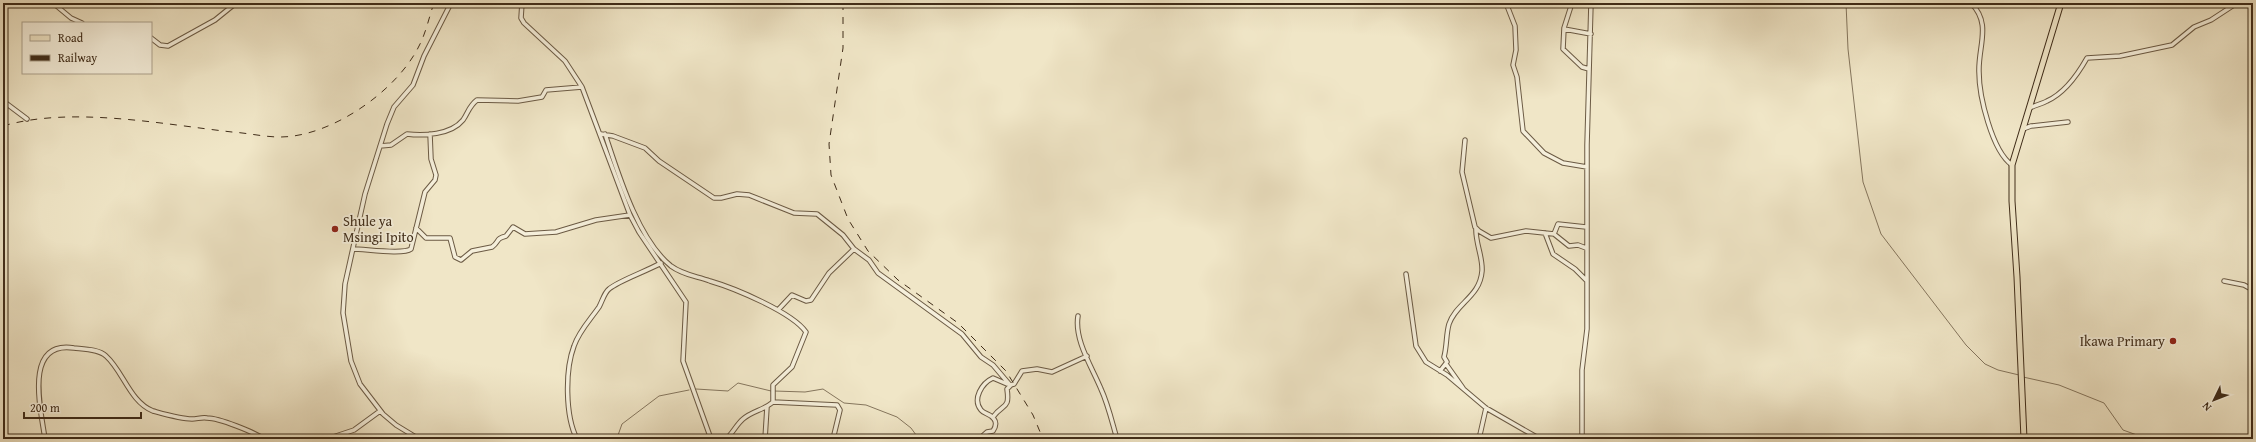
<svg xmlns="http://www.w3.org/2000/svg" width="2256" height="442" font-family="'Gentium Book Plus',serif">
<style>
.lines{fill:none;stroke-linecap:round;stroke-linejoin:round}
.stream{stroke:#85765e;stroke-width:1}
.street-casing{stroke:#6b5a44;stroke-width:5.5}
.primary-casing{stroke:#3f2c19;stroke-width:7}
.street{stroke:#f5efdb;stroke-width:3.5}
.primary{stroke:#f0e6c7;stroke-width:5}
.rail{stroke:#3f2c19;stroke-width:1;stroke-dasharray:7 7;stroke-linecap:butt}
.poi-dot{fill:#8f2418;stroke:#f5efdb;stroke-width:1.5}
.labels{text-anchor:middle;stroke-width:3.5;stroke-linejoin:round;paint-order:stroke}
.poi-label{font-size:14px;fill:#3f2c19;stroke:#f5efdb;text-anchor:start}
</style>
<rect width="100%" height="100%" fill="#f0e6c7"/>
<filter id="stains"><feTurbulence type="fractalNoise" baseFrequency=".005" numOctaves="4"/><feColorMatrix values="0 0 0 0 .2 0 0 0 0 .09 0 0 0 0 .02 0 0 0 .5 -.17"/></filter>
<radialGradient id="worn" r=".72"><stop offset=".6" stop-color="#630" stop-opacity="0"/><stop offset="1" stop-color="#630" stop-opacity=".3"/></radialGradient>
<g class="lines">
<!-- stream -->
<path class="stream" d="M1846 3 1848 49 1863 182 1881 234 1966 345 1985 364 1998 370 2019 375
M2023 377 2059 385 2104 403 2123 430 2148 439
M696 389 728 391 738 383 771 391
M774 391 805 392 823 389 844 403 866 405 897 417 911 428 919 439
M614 439 617 438 622 424 659 396 689 390"/>
<defs>
<path id="street" d="M53 3 71 18 82 23
M522 3 521 18 524 23 565 61 582 87 630 215 639 232 686 302 683 361 711 439
M1506 3 1515 26 1516 50 1513 65 1517 77 1523 131 1544 153 1563 163 1587 167
M1572 3 1564 28 1563 49 1582 67 1589 69
M1971 3C1992 24 1978 46 1979 72 1979 96 1992 151 2012 165
M1564 29 1591 34
M151 38 160 45 168 46 215 20 236 3
M3 101 27 119
M2030 108C2035 105 2042 104 2047 101 2065 93 2078 74 2087 58L2120 56 2172 45 2194 27 2211 20 2237 3
M2023 129 2031 126 2068 122
M601 134 613 136 645 148 659 161 714 198H721L737 194 749 195 794 213 817 214 843 235 854 249 869 260 878 273 962 334 981 357 993 365 1010 385 1014 384 1022 371 1037 369 1052 372 1087 356
M605 134C618 173 638 240 671 266 683 275 696 276 710 281 734 288 792 312 806 332L792 367 773 385V402C764 410 752 411 743 419 736 425 733 433 726 439
M1465 140 1462 172 1475 227 1479 231 1491 238 1526 231 1554 234 1569 246 1578 245 1586 248
M380 146 391 145 407 134C423 136 451 135 463 120 468 113 469 106 477 100L518 101 542 97 546 90 582 87
M416 228 426 238H450L455 257 461 260 472 251 492 247C500 241 495 239 506 236L513 227 525 234 556 232 596 220 630 215
M1545 233 1553 254 1575 269 1586 280
M1554 234 1558 224 1586 227
M353 249C365 249 403 255 411 249L425 192 435 180 436 175 431 159 430 134
M1406 274 1416 346 1426 362 1447 375 1486 408 1540 439
M2224 281 2244 285 2253 290
M778 310 792 295 806 301 811 300 829 273 854 249
M1078 316C1074 340 1092 367 1101 389 1108 404 1112 422 1117 439
M1446 364 1463 388
M1440 371 1447 362 1444 357C1447 346 1446 334 1449 324 1456 303 1480 297 1482 271 1483 257 1475 242 1476 228
M773 402 837 405 840 410 833 439
M993 417C1003 403 1010 410 1007 389L1011 385
M45 439C41 410 23 340 74 348 83 349 99 349 106 356 123 371 130 402 153 411 164 414 181 419 192 419 197 419 202 417 207 418 219 418 254 432 264 439
M327 439 354 430 380 411
M419 439 396 425 383 414 360 384 351 361 343 313 345 284 365 194 387 124 394 107 413 85 424 56 451 3
M577 439C565 416 565 370 574 346 579 331 590 320 599 307 602 302 604 293 609 289 618 281 647 271 661 263
M765 439 767 407
M979 439 987 432 993 431C995 428 997 423 994 419 991 414 984 414 981 410 972 399 982 383 993 378L1007 384
M1479 439 1486 408
M1582 439V370L1587 329V145L1591 3"/>
<path id="primary" d="M2024 439 2017 277 2012 201V165L2061 3"/>
</defs>
<!-- street casing -->
<use href="#street" class="street-casing"/>
<!-- primary casing -->
<use href="#primary" class="primary-casing"/>
<!-- street -->
<use href="#street" class="street"/>
<!-- primary -->
<use href="#primary" class="primary"/>
<!-- rail -->
<path class="rail" d="M843 3V48L829 144 831 175 848 219 868 251 898 280 958 323 1006 371 1033 415 1043 439
M3 126C71 106 161 124 232 132 248 133 264 137 280 137 331 137 397 91 419 46 426 33 429 17 434 3"/>
</g>
<!-- markers -->
<g class="poi-dot">
<circle cx="335" cy="229" r="4"/>
<circle cx="2173" cy="341" r="4"/>
</g>
<g class="labels">
<!-- poi labels -->
<g class="poi-label">
<text x="343" y="226">Shule ya<tspan x="343" dy="16">Msingi Ipito</tspan></text>
<text x="2165" y="346" text-anchor="end">Ikawa Primary</text>
</g>
</g>
<!-- margin -->
<rect width="2256" height="442" fill="none" stroke="#f0e6c7" stroke-width="16"/>
<rect x="4" y="4" width="2248" height="434" fill="none" stroke="#3f2c19" stroke-width="2"/>
<rect x="8" y="8" width="2240" height="426" fill="none" stroke="#3f2c19"/>
<!-- legend -->
<rect x="22" y="22" width="130" height="52" fill="#f5efdb" stroke="#aca18d"/>
<rect x="30" y="35" width="20" height="6" fill="#f0e6c7" stroke="#aca18d"/>
<text x="58" y="42" font-size="12" fill="#3f2c19">Road</text>
<rect x="30" y="55" width="20" height="6" fill="#3f2c19" stroke="#aca18d"/>
<text x="58" y="62" font-size="12" fill="#3f2c19">Railway</text>
<!-- north arrow -->
<g transform="translate(2214 400) rotate(227)" stroke="#f5efdb" stroke-width="3" paint-order="stroke">
<path d="M0-3L7 15L0 10L-7 15Z" fill="#3f2c19"/>
<text y="-6" font-size="11" font-weight="bold" text-anchor="middle" fill="#3f2c19">N</text>
</g>
<!-- scale -->
<path d="M24 412v6h117v-6" fill="none" stroke="#3f2c19" stroke-width="2"/>
<text x="30" y="412" font-size="12" fill="#3f2c19" stroke="#f5efdb" stroke-width="3" paint-order="stroke">200 m</text>
<rect width="100%" height="100%" filter="url(#stains)"/>
<rect width="100%" height="100%" fill="url(#worn)"/>
</svg>
